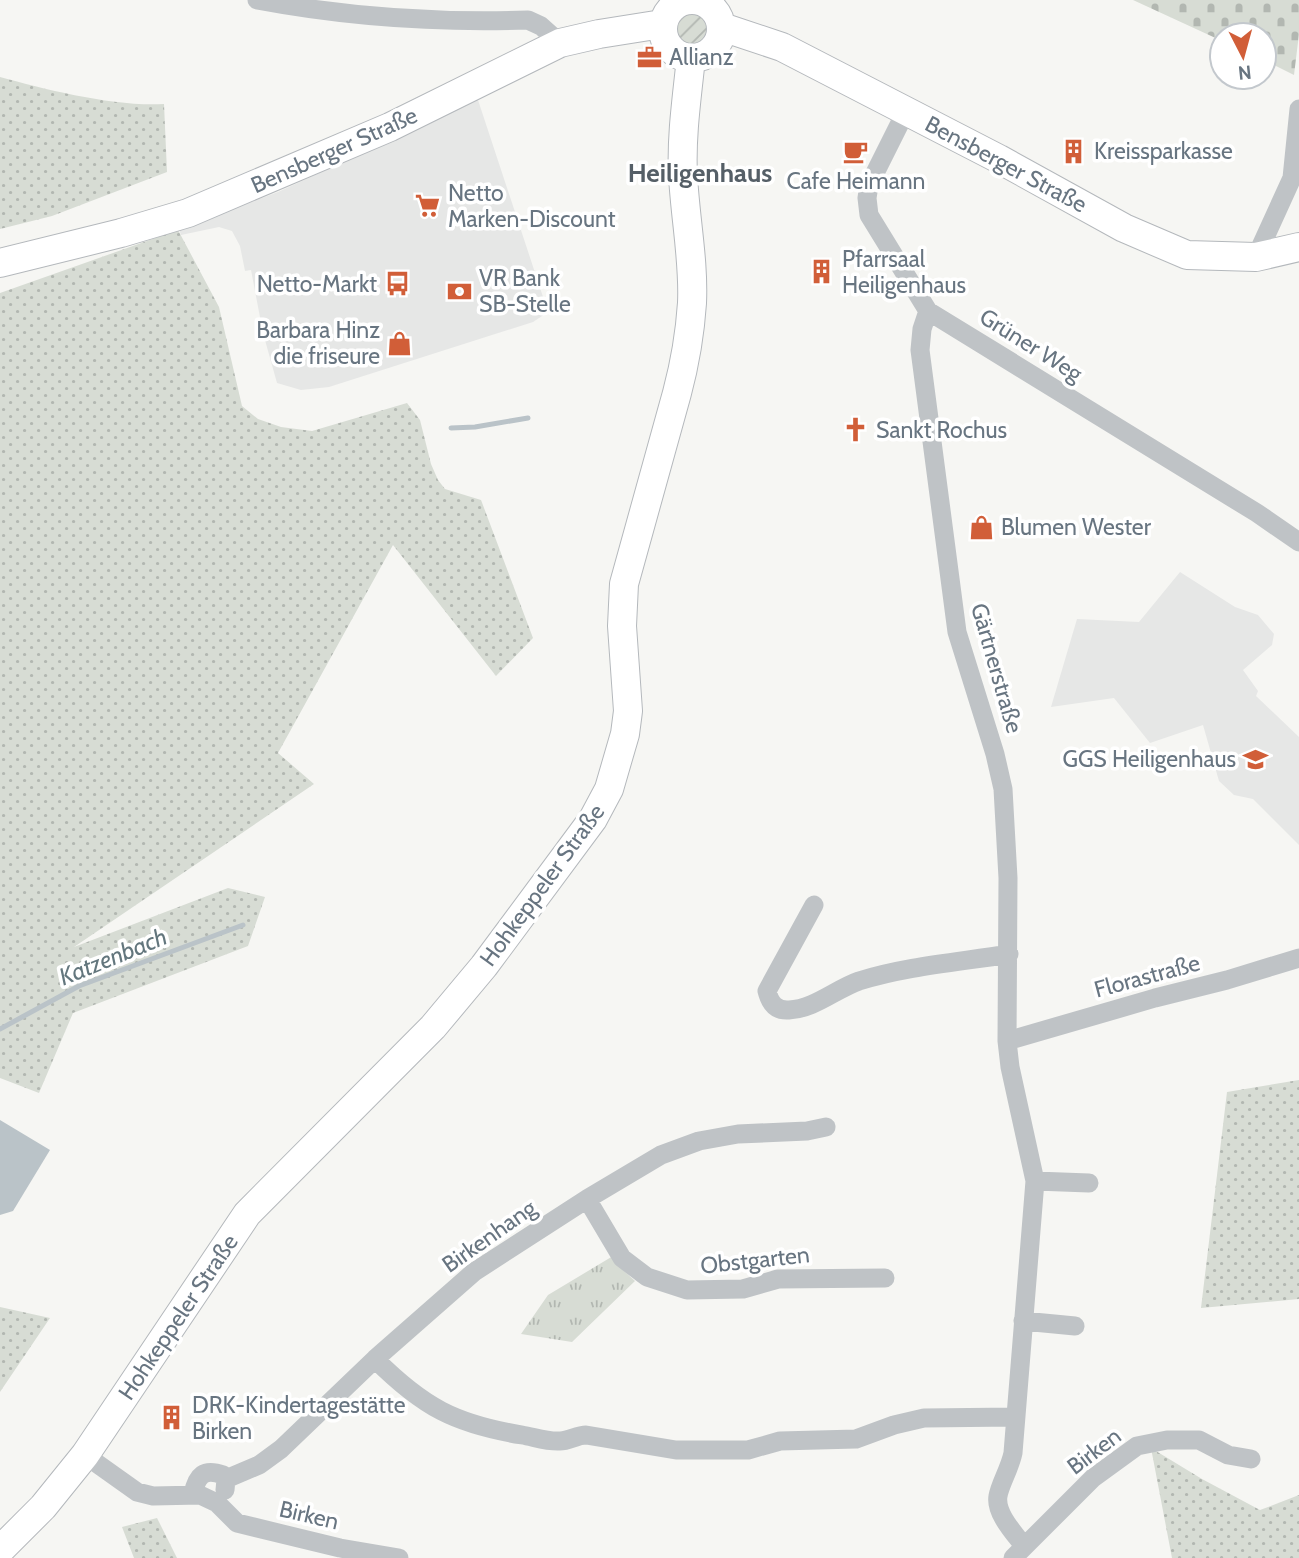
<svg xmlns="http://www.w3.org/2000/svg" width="1299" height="1558" font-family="Cabin,sans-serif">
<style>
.built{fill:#e6e7e6}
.grass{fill:url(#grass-dots)}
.cemetery{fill:url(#cemetery-stones)}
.park{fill:url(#park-tufts)}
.garden{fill:url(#garden-furrows)}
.water{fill:#bac3c8}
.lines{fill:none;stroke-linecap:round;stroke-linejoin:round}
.stream{stroke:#bac3c8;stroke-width:5}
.secondary-casing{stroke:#b4b8bc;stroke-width:30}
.street{stroke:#bfc3c6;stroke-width:19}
.secondary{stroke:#fff;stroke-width:28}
.labels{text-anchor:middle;stroke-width:7;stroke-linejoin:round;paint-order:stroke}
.poi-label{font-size:23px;fill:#687581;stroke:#fff;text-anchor:start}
.street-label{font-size:23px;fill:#687581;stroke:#fff}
.water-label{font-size:24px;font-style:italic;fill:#63767d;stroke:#fff}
.quarter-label{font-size:26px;font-weight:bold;fill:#555f67;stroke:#fff}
</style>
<defs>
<pattern id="grass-dots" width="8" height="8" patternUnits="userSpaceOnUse" patternTransform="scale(1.75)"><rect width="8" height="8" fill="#d7dcd4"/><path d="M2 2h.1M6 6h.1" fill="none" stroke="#b2b7b1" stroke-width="1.8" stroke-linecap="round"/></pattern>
<pattern id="cemetery-stones" width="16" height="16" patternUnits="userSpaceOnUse" patternTransform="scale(1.75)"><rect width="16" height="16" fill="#d7dcd4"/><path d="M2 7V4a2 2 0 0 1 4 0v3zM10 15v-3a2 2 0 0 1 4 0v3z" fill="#b2b7b1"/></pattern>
<pattern id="park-tufts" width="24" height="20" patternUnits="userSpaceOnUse" patternTransform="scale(1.75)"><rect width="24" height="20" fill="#d7dcd4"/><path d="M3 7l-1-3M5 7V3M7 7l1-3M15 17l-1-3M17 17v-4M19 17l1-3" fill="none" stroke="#b2b7b1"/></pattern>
<pattern id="garden-furrows" width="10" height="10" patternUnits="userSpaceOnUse" patternTransform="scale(1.75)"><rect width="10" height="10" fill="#d7dcd4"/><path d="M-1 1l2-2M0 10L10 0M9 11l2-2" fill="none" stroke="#b2b7b1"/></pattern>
</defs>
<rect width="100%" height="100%" fill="#f6f6f3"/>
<!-- built -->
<path class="built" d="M478 100 548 312 533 322 329 387 301 390 277 383 263 333 251 270 245 271 240 246 232 231 219 227 181 235 179 229 278 192Z
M1180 572 1235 607 1258 615 1274 634 1272 645 1243 670 1258 691 1256 696 1299 737V845L1253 799 1234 795 1219 781 1203 725 1150 743 1114 698 1051 707 1077 619 1139 622Z"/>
<!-- grass -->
<path class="grass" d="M0 77C47 90 116 107 164 104L167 172 52 216 0 229Z
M178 230 219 307 242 406 258 419 281 427 312 431 407 403 420 420 431 464 438 480 445 489 481 500 533 638 496 676 393 545 278 753 314 784 74 947 228 888 265 897 248 946 73 1013 39 1093 0 1078V293Z
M1299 1080V1299L1201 1308 1227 1092Z
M0 1307 50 1318 0 1392Z
M1151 1448 1202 1479 1260 1510 1299 1495V1558H1172Z
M157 1518 177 1558H134L122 1527Z"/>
<!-- cemetery -->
<path class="cemetery" d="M1133 0H1299V34L1294 75 1264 60V35H1222V41Z"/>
<!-- park -->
<path class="park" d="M613 1256 623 1270 635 1281 572 1342 521 1334 548 1295Z"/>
<!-- garden -->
<path class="garden" d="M674 28a19 19 0 1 1 38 0a19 19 0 1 1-38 0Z"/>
<!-- water -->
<path class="water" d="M0 1120 50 1150 13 1211 0 1215Z"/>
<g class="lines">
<!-- stream -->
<path class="stream" d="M451 428 475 427 528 418
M0 1029 79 986 243 925"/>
<defs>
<path id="secondary" d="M663 29a29 29 0 1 1 58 0a29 29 0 1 1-58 0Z
M722 27 782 47 999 159 1124 228 1187 255 1256 257 1299 247
M0 263 121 233 188 213 390 127 560 43 599 34 662 24
M0 1550 43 1507 85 1455 247 1214 433 1027 484 966 593 819 609 789 625 734 628 711 622 626 624 584 677 393C685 363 690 333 692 303 694 260 685 218 683 175 681 137 687 96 691 58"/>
</defs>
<!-- secondary casing -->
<use href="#secondary" class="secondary-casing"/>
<!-- street -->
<path class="street" d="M257 0C347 17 437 23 528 20L541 26 560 43
M906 111 869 185 867 198 869 215 928 311 1257 513 1299 542
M1256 257 1292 178 1299 109
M928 311 922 329 920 350 957 632 995 754 1003 789 1008 878 1007 1041 1010 1067 1035 1181 1013 1453C1010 1468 1000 1484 998 1496 995 1513 1014 1533 1024 1546
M814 905 767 991C770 1003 776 1011 789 1010 814 1009 836 989 859 981 907 966 960 962 1009 954
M1007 1041 1155 998 1227 980 1299 958
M1035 1181 1089 1183
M587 1199 622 1258 647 1277 687 1290 743 1289 778 1279 885 1278
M1023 1321 1075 1326
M375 1359C423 1407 455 1424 522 1435 534 1437 548 1442 560 1441 569 1441 577 1435 586 1435L676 1450H748L780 1441 856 1439 894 1425 924 1418 1014 1417
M85 1455 137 1492 153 1496 200 1495 217 1503 237 1523 340 1548 399 1558
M226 1479 259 1465 281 1449 375 1359 474 1272 587 1199 661 1155 699 1141 738 1134 807 1131 826 1127
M193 1494C197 1475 204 1468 223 1475L226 1479 225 1490
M1013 1558 1093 1478 1137 1446 1167 1440H1199L1228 1455 1251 1459"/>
<!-- secondary -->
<use href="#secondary" class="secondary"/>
</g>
<!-- icons -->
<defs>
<symbol id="office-bare" viewBox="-9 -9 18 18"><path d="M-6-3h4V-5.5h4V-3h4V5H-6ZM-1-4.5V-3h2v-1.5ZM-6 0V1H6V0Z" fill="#d15e38" stroke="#fff" stroke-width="2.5" paint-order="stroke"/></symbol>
<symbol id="cafe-bare" viewBox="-9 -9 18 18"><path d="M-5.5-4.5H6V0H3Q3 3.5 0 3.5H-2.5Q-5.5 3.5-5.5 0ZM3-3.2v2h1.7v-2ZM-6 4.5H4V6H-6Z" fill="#d15e38" stroke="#fff" stroke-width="2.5" paint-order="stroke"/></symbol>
<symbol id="building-bare" viewBox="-9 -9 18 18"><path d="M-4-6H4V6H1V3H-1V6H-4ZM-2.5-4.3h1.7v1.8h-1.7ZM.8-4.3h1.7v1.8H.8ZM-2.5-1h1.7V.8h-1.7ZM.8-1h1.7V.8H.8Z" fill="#d15e38" stroke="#fff" stroke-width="2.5" paint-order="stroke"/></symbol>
<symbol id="supermarket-bare" viewBox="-9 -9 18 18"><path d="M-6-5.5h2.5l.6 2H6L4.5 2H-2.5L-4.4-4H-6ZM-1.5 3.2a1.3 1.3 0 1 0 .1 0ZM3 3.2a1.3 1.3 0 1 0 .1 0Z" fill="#d15e38" stroke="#fff" stroke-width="2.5" paint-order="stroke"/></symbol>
<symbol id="bus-bare" viewBox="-9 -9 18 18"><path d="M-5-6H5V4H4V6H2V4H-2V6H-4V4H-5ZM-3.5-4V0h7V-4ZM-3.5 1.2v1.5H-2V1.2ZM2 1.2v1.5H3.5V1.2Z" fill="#d15e38" stroke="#fff" stroke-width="2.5" paint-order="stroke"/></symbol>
<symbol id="bank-bare" viewBox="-9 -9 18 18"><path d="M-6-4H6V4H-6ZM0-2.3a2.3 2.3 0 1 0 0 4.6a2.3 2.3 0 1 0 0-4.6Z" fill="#d15e38" stroke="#fff" stroke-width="2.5" paint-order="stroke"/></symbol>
<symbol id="shop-bare" viewBox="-9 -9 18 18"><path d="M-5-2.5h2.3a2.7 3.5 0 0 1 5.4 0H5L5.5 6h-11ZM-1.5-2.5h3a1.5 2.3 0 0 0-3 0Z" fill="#d15e38" stroke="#fff" stroke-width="2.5" paint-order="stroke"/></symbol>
<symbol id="church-bare" viewBox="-9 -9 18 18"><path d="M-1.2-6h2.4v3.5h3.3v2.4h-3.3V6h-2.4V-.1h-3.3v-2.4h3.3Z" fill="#d15e38" stroke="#fff" stroke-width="2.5" paint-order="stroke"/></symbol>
<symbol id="school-bare" viewBox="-9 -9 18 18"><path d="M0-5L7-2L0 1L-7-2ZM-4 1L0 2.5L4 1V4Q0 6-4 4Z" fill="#d15e38" stroke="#fff" stroke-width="2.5" paint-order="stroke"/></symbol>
</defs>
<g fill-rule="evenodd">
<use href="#office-bare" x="632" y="40" width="35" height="35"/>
<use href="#cafe-bare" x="838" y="134" width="35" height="35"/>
<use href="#building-bare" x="1056" y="134" width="35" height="35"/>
<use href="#supermarket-bare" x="410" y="188" width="35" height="35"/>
<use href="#building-bare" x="804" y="254" width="35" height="35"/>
<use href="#bus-bare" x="380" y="266" width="35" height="35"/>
<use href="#bank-bare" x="442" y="274" width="35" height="35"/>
<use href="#shop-bare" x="382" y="326" width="35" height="35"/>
<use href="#church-bare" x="838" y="412" width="35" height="35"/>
<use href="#shop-bare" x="964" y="510" width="35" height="35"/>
<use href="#school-bare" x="1238" y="742" width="35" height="35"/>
<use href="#building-bare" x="154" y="1400" width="35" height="35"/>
</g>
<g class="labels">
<!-- poi labels -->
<g class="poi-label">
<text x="669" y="65">Allianz</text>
<text x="1094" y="159">Kreissparkasse</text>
<text x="856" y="189" text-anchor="middle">Cafe Heimann</text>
<text x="448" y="201">Netto<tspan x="448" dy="26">Marken-Discount</tspan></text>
<text x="842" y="267">Pfarrsaal<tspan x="842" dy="26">Heiligenhaus</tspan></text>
<text x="479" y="286">VR Bank<tspan x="479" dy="26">SB-Stelle</tspan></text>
<text x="377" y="292" text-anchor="end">Netto-Markt</text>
<text x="380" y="338" text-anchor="end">Barbara Hinz<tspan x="380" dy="26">die friseure</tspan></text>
<text x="876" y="438">Sankt Rochus</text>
<text x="1001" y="535">Blumen Wester</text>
<text x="1236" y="767" text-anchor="end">GGS Heiligenhaus</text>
<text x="192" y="1413">DRK-Kindertagestätte<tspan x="192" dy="26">Birken</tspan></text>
</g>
<!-- street labels -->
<g class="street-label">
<text transform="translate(334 150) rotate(-24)" y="8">Bensberger Straße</text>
<text transform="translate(1006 164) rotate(28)" y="8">Bensberger Straße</text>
<text transform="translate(1031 345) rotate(32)" y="8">Grüner Weg</text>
<text transform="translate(997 668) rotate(74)" y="8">Gärtnerstraße</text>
<text transform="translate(542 885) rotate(-54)" y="8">Hohkeppeler Straße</text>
<text transform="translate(1147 976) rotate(-15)" y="8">Florastraße</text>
<text transform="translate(489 1236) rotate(-35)" y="8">Birkenhang</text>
<text transform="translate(755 1260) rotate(-6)" y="8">Obstgarten</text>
<text transform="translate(178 1317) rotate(-56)" y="8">Hohkeppeler Straße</text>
<text transform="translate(1094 1451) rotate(-37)" y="8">Birken</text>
<text transform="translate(309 1515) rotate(13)" y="8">Birken</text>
</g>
<!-- water labels -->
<g class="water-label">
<text transform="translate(113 957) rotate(-22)" y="8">Katzenbach</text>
</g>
<!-- quarter labels -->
<g class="quarter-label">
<text x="700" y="182">Heiligenhaus</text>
</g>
</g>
<!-- north arrow -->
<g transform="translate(1243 56) rotate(174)"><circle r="33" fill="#ffffff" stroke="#c3c8cd" stroke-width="2"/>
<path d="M0-5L12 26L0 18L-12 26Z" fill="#d15e38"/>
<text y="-10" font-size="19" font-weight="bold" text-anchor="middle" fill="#687581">N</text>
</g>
</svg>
